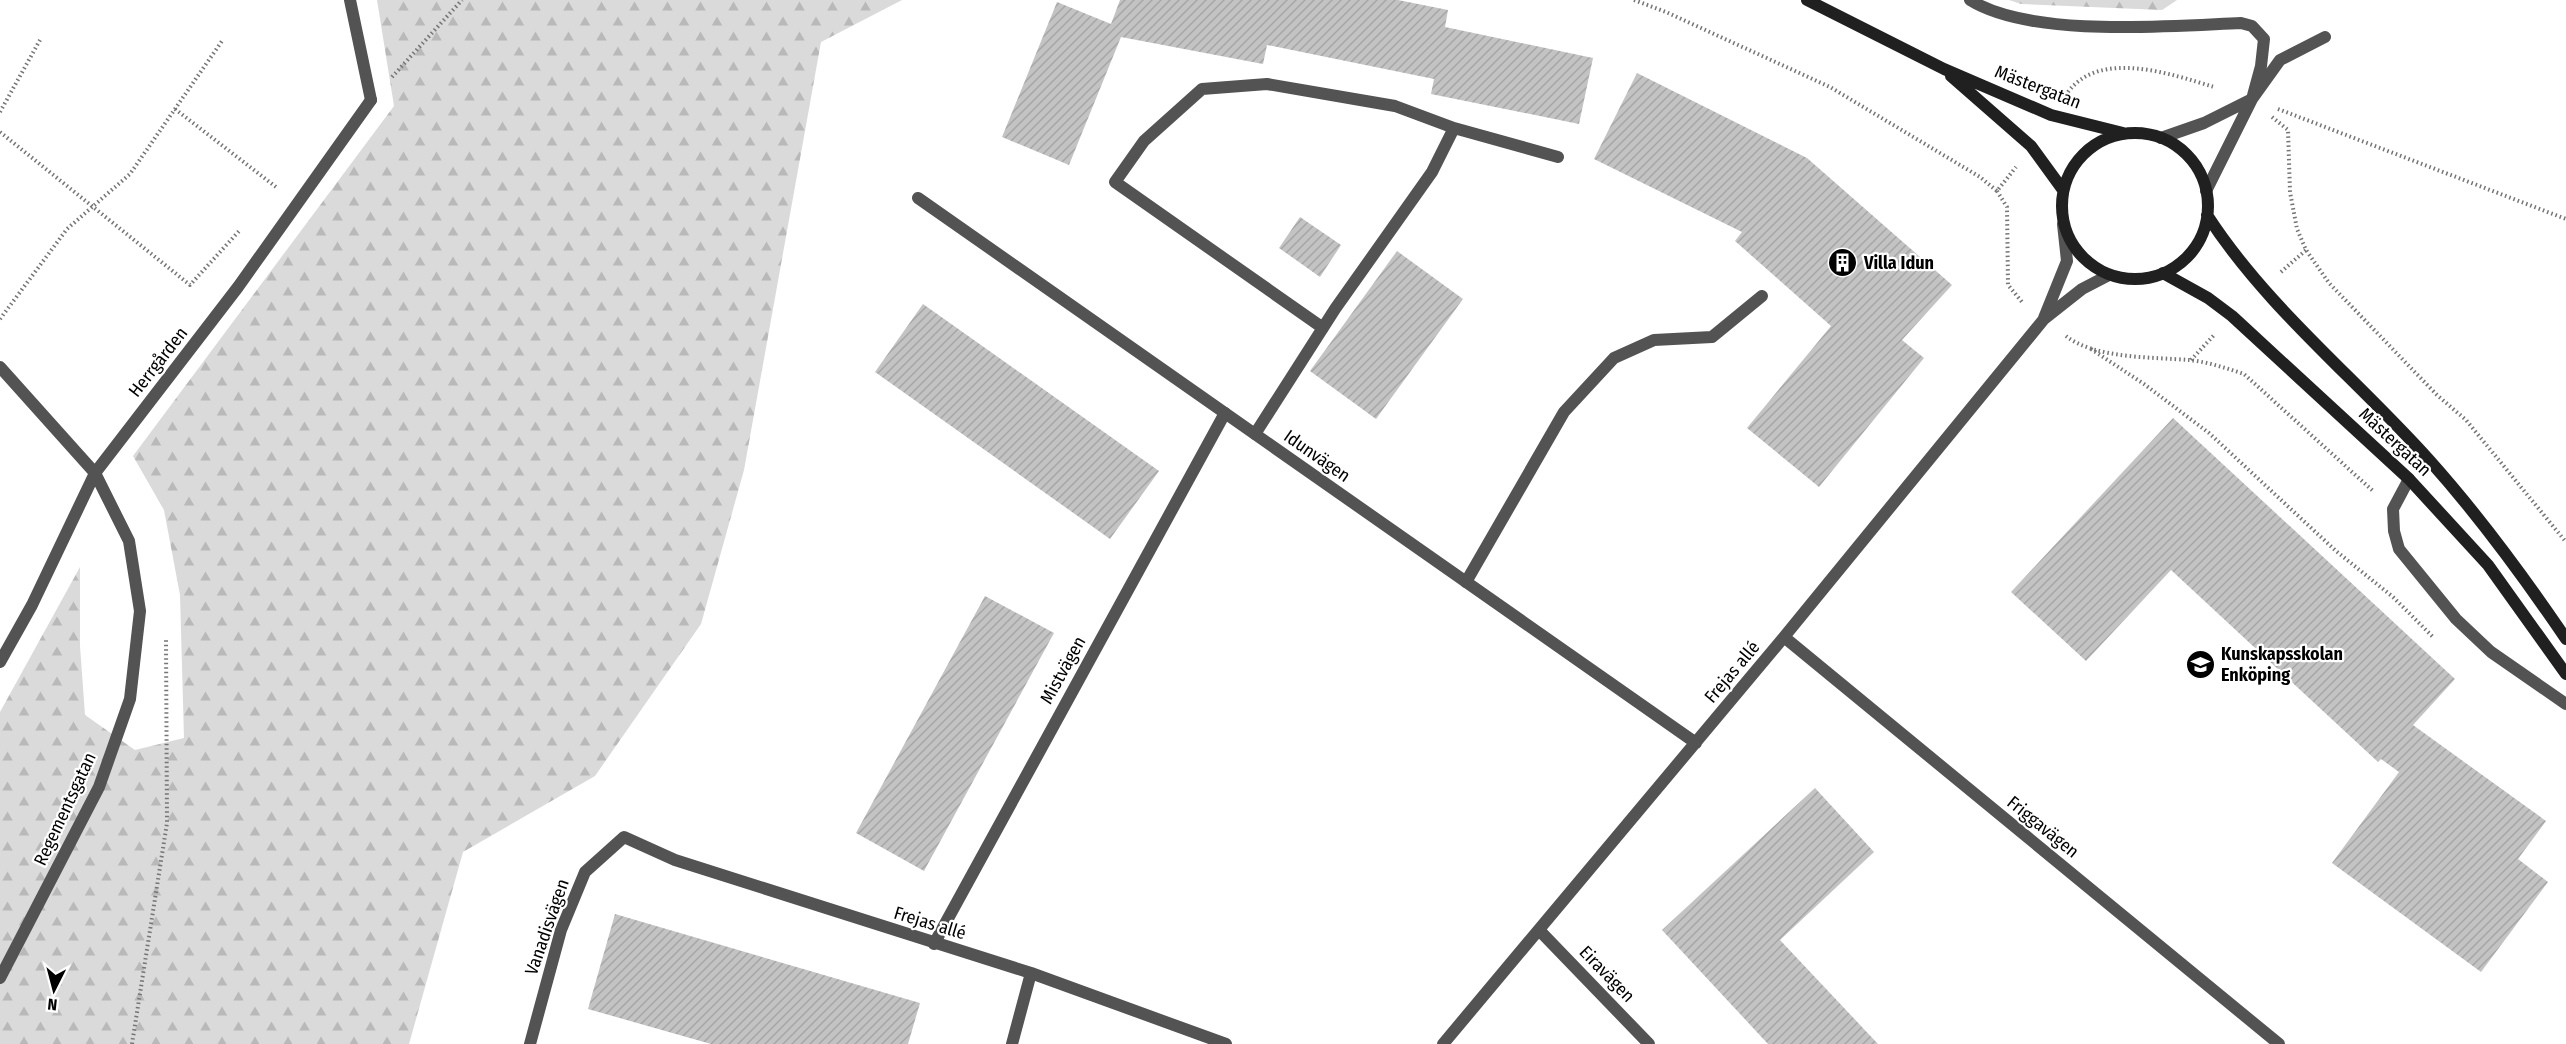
<svg xmlns="http://www.w3.org/2000/svg" width="2566" height="1044" font-family="'Fira Sans Condensed',sans-serif">
<style>
.forest{fill:url(#forest-firs)}
.building{fill:url(#building-hatch)}
.lines{fill:none;stroke-linecap:round;stroke-linejoin:round}
.path{stroke:#757575;stroke-width:4;stroke-dasharray:1.5 3;stroke-linecap:butt}
.service{stroke:#535353;stroke-width:12}
.minor{stroke:#535353;stroke-width:12}
.secondary{stroke:#202020;stroke-width:12}
.labels{text-anchor:middle;stroke-width:4.5;stroke-linejoin:round;paint-order:stroke}
.street-label{font-size:18px;fill:#000;stroke:#fff}
.poi-label{font-size:18px;font-weight:bold;fill:#000;stroke:#fff;text-anchor:start}
</style>
<defs>
<pattern id="forest-firs" width="22" height="20" patternUnits="userSpaceOnUse" patternTransform="scale(1.5)"><rect width="22" height="20" fill="#dadada"/><path d="M5 1l3.5 6h-7zM16 11l3.5 6h-7z" fill="#b9b9b9"/></pattern>
<pattern id="building-hatch" width="6" height="6" patternUnits="userSpaceOnUse" patternTransform="scale(1.5)"><rect width="6" height="6" fill="#c3c3c3"/><path d="M-1 1l2-2M0 6l6-6M5 7l2-2" fill="none" stroke="#a6a6a6"/></pattern>
</defs>
<rect width="100%" height="100%" fill="#fff"/>
<!-- forest -->
<path class="forest" d="M377 0H902L821 42 744 470 701 624 595 776 463 852 409 1044H0V712L80 567V646L85 715 135 750 184 738 180 595 164 510 133 456 394 106Z
M2009 0H2177L2162 10 2021 4Z"/>
<!-- building -->
<path class="building" d="M1120 0H1398L1448 10 1445 27 1593 58 1579 124 1431 94 1434 79 1267 45 1263 64 1121 37 1069 165 1002 137 1057 2 1111 24Z
M1637 73 1807 158 1952 285 1902 340 1924 358 1819 487 1747 428 1831 326 1735 241 1742 232 1594 159Z
M1300 217 1341 245 1320 277 1279 248Z
M1397 251 1463 299 1376 419 1310 371Z
M923 304 1159 471 1110 539 875 372Z
M2173 418 2455 679 2413 725 2546 821 2518 859 2548 882 2481 972 2332 863 2399 772 2381 759 2378 762 2171 570 2086 661 2011 592Z
M985 596 1054 633 924 871 856 833Z
M1815 788 1874 852 1780 940 1878 1044H1768L1662 930Z
M615 914 920 1003 908 1044H711L588 1009Z"/>
<g class="lines">
<!-- path -->
<path class="path" d="M1634 0 1666 12 1830 87 1980 177 1997 191 2016 167
M392 77 462 0
M2068 92C2100 49 2171 74 2214 87
M175 109 276 187
M2278 109 2566 219
M0 112 40 40
M2272 117 2288 130 2290 192 2297 229 2306 250 2329 283 2437 395 2466 420 2566 542
M0 132 190 285 240 230
M1997 191 2007 207 2008 285 2022 302
M2281 272 2306 250
M0 319 67 229 130 174 222 41
M2066 336C2095 359 2153 357 2189 360 2208 362 2226 368 2244 374L2373 491
M2091 349 2144 384 2209 433 2336 551 2393 597 2433 637
M2191 360 2215 334
M132 1044 167 823 166 639"/>
<!-- service -->
<path class="service" d="M350 0 371 100
M1454 128 1558 157
M1255 434 1335 309 1432 172 1454 128 1395 106 1267 84 1202 89 1144 141 1115 182 1323 328
M2409 479 2393 509 2394 531 2399 549 2456 619 2491 652 2566 704
M1466 582 1564 412 1614 358 1654 340 1712 337 1762 296
M934 944 1225 413
M0 978 99 787 130 699 140 611 129 541 95 473"/>
<!-- minor -->
<path class="minor" d="M1970 0C2031 38 2169 26 2241 23L2252 26 2264 39 2261 66 2252 99
M2161 138 2204 123 2252 99
M2206 191 2252 99 2280 60 2325 37
M918 198 1696 743
M2044 318 2067 261 2063 224
M0 367 95 473
M1784 637 2279 1044
M0 662 32 605 95 473 238 287 371 100
M1539 930 1649 1044
M530 1044 561 930 585 872 624 837 675 860 1031 973 1226 1044
M1012 1044 1031 973
M1443 1044 1784 637 2044 319 2082 289 2109 275"/>
<!-- secondary -->
<path class="secondary" d="M1807 0 1944 69 2051 115 2123 133
M1951 76 2031 146 2063 190
M2062 206a73 73 0 1 1 146 0a73 73 0 1 1-146 0Z
M2207 215C2267 308 2357 379 2430 461 2480 517 2524 577 2566 639
M2163 273 2208 298 2232 316 2409 479 2488 565 2566 674"/>
</g>
<!-- icons -->
<defs>
<symbol id="building-disc" viewBox="-11 -11 22 22"><circle r="9.5" fill="#000" stroke="#fff"/><path d="M-4-6H4V6H1V3H-1V6H-4ZM-2.5-4.3h1.7v1.8h-1.7ZM.8-4.3h1.7v1.8H.8ZM-2.5-1h1.7V.8h-1.7ZM.8-1h1.7V.8H.8Z" fill="#fff"/></symbol>
<symbol id="school-disc" viewBox="-11 -11 22 22"><circle r="9.5" fill="#000" stroke="#fff"/><path d="M0-5L7-2L0 1L-7-2ZM-4 1L0 2.5L4 1V4Q0 6-4 4Z" fill="#fff"/></symbol>
</defs>
<g fill-rule="evenodd">
<use href="#building-disc" x="1826" y="246" width="33" height="33"/>
<use href="#school-disc" x="2184" y="648" width="33" height="33"/>
</g>
<g class="labels">
<!-- street labels -->
<g class="street-label">
<text transform="translate(2038 87) rotate(21)" y="6">Mästergatan</text>
<text transform="translate(158 362) rotate(-52)" y="6">Herrgården</text>
<text transform="translate(2395 442) rotate(43)" y="6">Mästergatan</text>
<text transform="translate(1317 456) rotate(35)" y="6">Idunvägen</text>
<text transform="translate(1063 670) rotate(-61)" y="6">Mistvägen</text>
<text transform="translate(1732 672) rotate(-50)" y="6">Frejas allé</text>
<text transform="translate(65 809) rotate(-65)" y="6">Regementsgatan</text>
<text transform="translate(2043 827) rotate(39)" y="6">Friggavägen</text>
<text transform="translate(930 923) rotate(17)" y="6">Frejas allé</text>
<text transform="translate(547 927) rotate(-71)" y="6">Vanadisvägen</text>
<text transform="translate(1607 974) rotate(46)" y="6">Eiravägen</text>
</g>
<!-- poi labels -->
<g class="poi-label">
<text x="1864" y="269">Villa Idun</text>
<text x="2221" y="660">Kunskapsskolan<tspan x="2221" dy="21">Enköping</tspan></text>
</g>
</g>
<!-- north arrow -->
<g transform="translate(54 990) rotate(186)" stroke="#ffffff" stroke-width="4.5" paint-order="stroke">
<path d="M0-4.5L10 22L0 15L-10 22Z" fill="#000000"/>
<text y="-9" font-size="16" font-weight="bold" text-anchor="middle" fill="#000000">N</text>
</g>
</svg>
